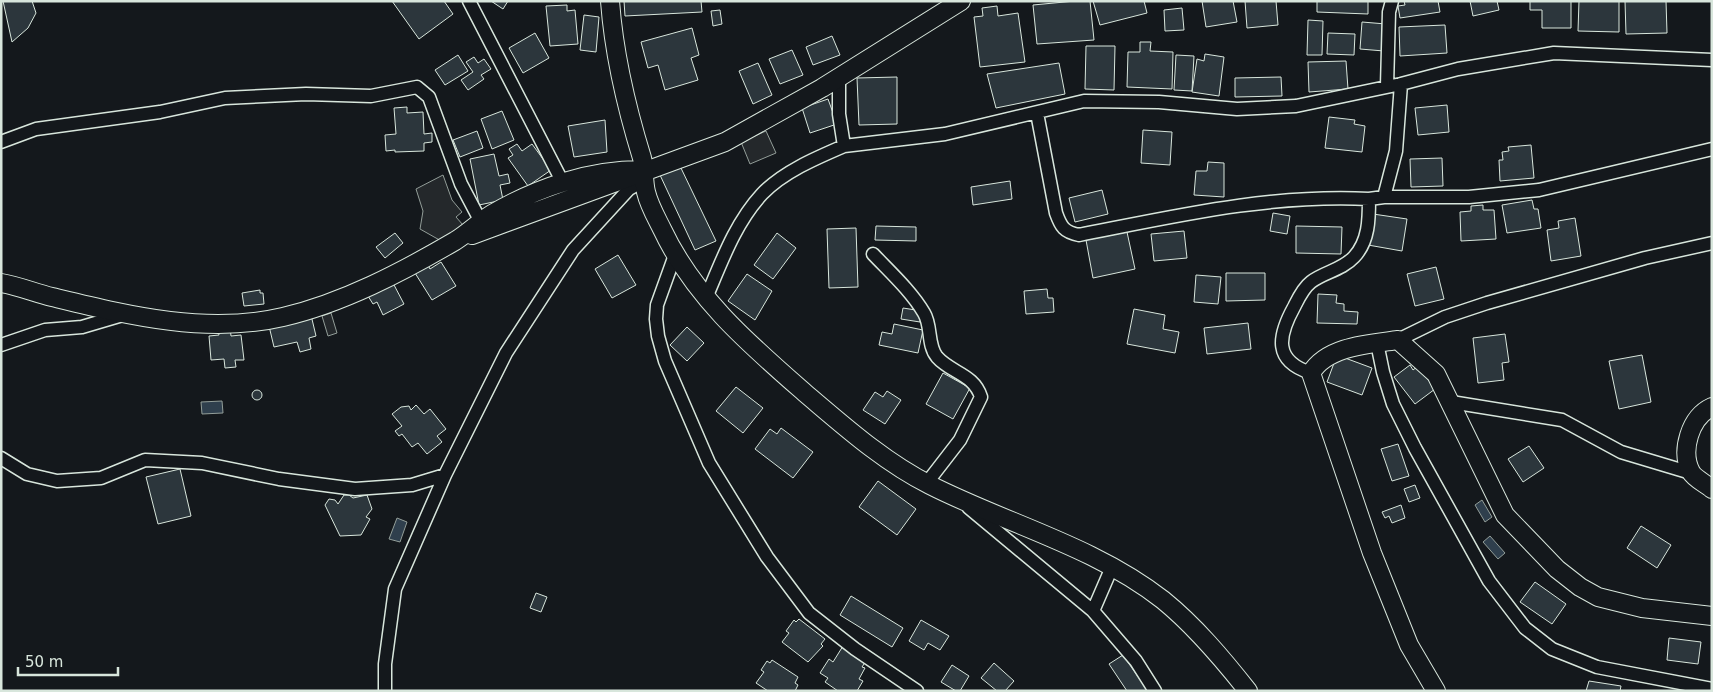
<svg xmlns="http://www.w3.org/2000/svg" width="1713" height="692" font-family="'DejaVu Sans',sans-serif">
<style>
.parking{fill:#24282b;stroke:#939e99}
.water{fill:#2f3f4d;stroke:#939e99}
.building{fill:#2c363c;stroke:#d8e6dc}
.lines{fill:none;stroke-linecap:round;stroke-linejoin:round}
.street-casing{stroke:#d8e6dc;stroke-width:15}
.secondary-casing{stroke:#d8e6dc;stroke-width:20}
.street{stroke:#14181c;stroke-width:12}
.secondary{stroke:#14181c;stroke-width:18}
</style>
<rect width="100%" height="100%" fill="#14181c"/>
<!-- parking -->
<path class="parking" d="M766 131 776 153 750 164 741 142Z
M443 175 452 200 462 212 456 217 463 225 443 242 420 229 423 211 416 189Z
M331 313 337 333 328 336 322 316Z"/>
<!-- water -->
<path class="water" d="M222 401 223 413 202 414 201 402Z
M1482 500 1492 517 1485 522 1475 505Z
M397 518 407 522 400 542 389 539Z
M1490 536 1505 553 1498 559 1483 542Z"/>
<!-- building -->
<path class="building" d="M3 1H32L36 13 28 28 12 42Z
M392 1H444L453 14 419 39Z
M491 1H508L503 9Z
M624 1H701L702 12 625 16Z
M1075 1H1090L1094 40 1037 44 1033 5Z
M1093 1H1144L1147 13 1100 25Z
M1202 1H1233L1237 22 1206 27Z
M1245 1H1276L1278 25 1247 28Z
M1317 1H1368V14L1317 12Z
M1404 1H1438L1440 12 1400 18 1398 6 1405 5Z
M1470 1H1497L1499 10 1473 16Z
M1530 1H1571V28H1542V10H1530Z
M1579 1H1619V32L1578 31Z
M1625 1H1666L1667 33 1626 34Z
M567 5V11L575 10 578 44 550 46 546 6Z
M997 6 998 16 1018 13 1025 62 980 67 974 17 983 16 982 8Z
M1182 8 1184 30 1165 31 1164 10Z
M720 10 722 24 713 26 711 11Z
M584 15 599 17 596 52 580 50Z
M1308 20 1323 21 1322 55H1307Z
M1362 22 1386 24 1384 51 1360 49Z
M1445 25 1447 53 1400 56 1399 27Z
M692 28 699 55 691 58 698 80 665 90 658 65 648 68 641 42Z
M535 33 549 58 523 73 509 48Z
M1328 33 1355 34 1354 55 1327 54Z
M832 36 840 55 813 65 806 47Z
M1140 42H1151L1150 51 1173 52 1172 89 1127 87 1128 52H1140Z
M1086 46H1115L1114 90 1085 89Z
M792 50 803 75 780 84 769 59Z
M1205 54 1224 57 1219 96 1192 92 1197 59 1204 61Z
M458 55 468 71 445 85 435 70Z
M1176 55 1194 56 1192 91 1174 90Z
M474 57 478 63 484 59 491 69 481 75 484 79 468 90 461 80 473 72 466 62Z
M1346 61 1348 89 1309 92 1308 62Z
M758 63 772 95 753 104 739 71Z
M1059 63 1065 94 996 108 987 74Z
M897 77V124L859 125 857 78Z
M1281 77 1282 96 1235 97V78Z
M828 99 837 124 810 133 802 108Z
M1447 105 1449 132 1418 135 1415 108Z
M407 107V113L423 112 424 134 432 133V142L424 143V151L395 152V150L386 151 385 135 396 134 394 108Z
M502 111 514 140 492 149 481 119Z
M1329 117 1355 120 1354 124 1365 126 1362 152 1325 148Z
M605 120 607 152 574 157 568 126Z
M1143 130 1172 132 1170 165 1141 163Z
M477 131 483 148 460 157 453 140Z
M517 144 522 151 532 144 551 170 528 186 508 158 513 155 509 149Z
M1531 145 1534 178 1500 181 1499 160H1503L1502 152 1509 151 1508 147Z
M494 154 499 176 508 174 510 183 500 185 503 200 479 205 470 159Z
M1442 158 1443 186 1411 187 1410 159Z
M1208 162 1224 163V197L1194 195 1196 171H1207Z
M680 166 716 241 695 250 660 175Z
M1010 181 1012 199 973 205 971 187Z
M1102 190 1108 214 1075 222 1069 198Z
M1532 200 1534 209H1538L1541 228 1507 233 1502 205Z
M1483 205V210H1494L1496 239 1461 241 1460 212 1471 211V206Z
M1273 213 1290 216 1287 234 1270 231Z
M1373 214 1407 219 1402 251 1368 245Z
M1575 218 1581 256 1551 261 1547 230 1559 228 1558 221Z
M876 226 916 227V241L875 240Z
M1296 226 1342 227 1341 254 1296 253Z
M856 228 858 287 829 288 827 229Z
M1184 231 1187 258 1154 261 1151 234Z
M1127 232 1135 269 1093 278 1086 240Z
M395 233 403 243 385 258 376 247Z
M777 233 796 248 773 279 754 265Z
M618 255 636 285 612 298 595 269Z
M441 262 456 286 432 300 415 273 428 265 430 269Z
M1436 267 1444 299 1415 306 1407 274Z
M1226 273H1265V300L1226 301Z
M747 274 772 291 755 320 728 301Z
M1196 275 1221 277 1218 304 1194 302Z
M393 283 404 304 383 315 377 302 373 304 368 296Z
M1047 289 1048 298H1053L1054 312 1026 314 1024 291Z
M260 290V293H263L264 304 244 306 242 293Z
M1318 294 1337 295 1336 303 1344 304V311L1358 312 1357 324 1317 323Z
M903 308 922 311 920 322 901 319Z
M1134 309 1165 315 1163 329 1179 332 1175 353 1127 344Z
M311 315 316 336 309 338 311 349 300 352 297 342 274 347 269 326Z
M1248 323 1251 349 1207 354 1204 328Z
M894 324 923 330 918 353 879 345 882 332 892 334Z
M230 327 231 336 241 335 244 360H235L236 367 225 368 224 359 211 360 209 336 219 335 218 329Z
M687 327 704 343 687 361 670 345Z
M1505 334 1509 362 1502 363 1504 380 1478 383 1473 338Z
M1337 355 1372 368 1362 395 1327 382Z
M1642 355 1651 402 1619 409 1609 361Z
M1410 365 1413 370 1418 366 1435 389 1415 404 1394 377Z
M943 373 970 388 953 419 926 404Z
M736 387 763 408 743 433 716 411Z
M252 395a5 5 0 1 1 10 0a5 5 0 1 1-10 0Z
M887 391 901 400 885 424 863 410 875 392 883 397Z
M416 405 424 414 430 409 446 429 437 436 442 442 427 454 418 443 412 447 402 434 399 436 395 431 402 426 392 414 401 407 409 406 411 410Z
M781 428 813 452 793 478 755 449 770 429 777 434Z
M1398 444 1409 476 1392 481 1381 449Z
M1529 446 1544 468 1523 482 1508 459Z
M180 469 191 516 158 524 146 477Z
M878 481 916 509 897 535 859 507Z
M1415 485 1420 498 1409 502 1404 489Z
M344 495H349L353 498 367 495 372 509 366 517 370 519 361 535 340 536 325 505 329 499 335 500 338 504Z
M1401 505 1405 518 1392 523 1389 516 1385 518 1382 512Z
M1641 526 1671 545 1657 568 1627 548Z
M1535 582 1566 604 1552 624 1520 602Z
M536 593 547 597 541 612 530 608Z
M851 596 903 628 892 647 840 615Z
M799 619 825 639 821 644 823 646 808 662 782 642 789 633 786 631 794 620 796 622Z
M921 620 949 636 940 650 928 643 924 650 909 641Z
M1669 638 1701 642 1698 664 1667 660Z
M843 646 866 661 862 667 865 668 859 679 863 681 857 691H838L825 682 828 678 820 673 829 659 833 662Z
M1123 655 1148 691H1127L1109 664Z
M772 660 798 677 795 683 798 685 795 691H768L756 683 764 672 761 670 767 661 770 663Z
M994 663 1014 681 1005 691H997L981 678Z
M952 665 969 676 960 691H956L941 682Z
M1589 681 1621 686 1620 691H1586Z"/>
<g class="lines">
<defs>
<path id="street" d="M469 1 562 181
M839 77V114L844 146 945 134 1084 101 1159 102 1237 109 1296 106 1401 84 1458 69 1554 53 1712 60
M1387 86 1389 12 1392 1
M1037 113 1056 213C1061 227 1064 232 1079 235 1176 216 1270 194 1369 199
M1 142 36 129 160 112 225 98 306 94 371 96 417 87 429 97 461 184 481 222
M1384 197H1469L1539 190 1712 149
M873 254C890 272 911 291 924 313 932 326 927 345 937 357 951 373 974 374 981 397L960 440 926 484
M675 255 657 305 656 319 658 336 665 361 709 463 767 557 809 613 855 649 917 691
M706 298C721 263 735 223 762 194 783 172 816 158 844 146
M1398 340 1445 317 1487 303 1645 258 1712 243
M1377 343 1383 372 1393 404 1415 448 1489 581 1525 628 1552 649 1597 667 1712 689
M1 345 45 330 82 327 126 314
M1311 373C1273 361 1278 336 1294 307 1298 299 1303 288 1311 282 1324 272 1342 270 1354 257 1369 241 1369 219 1369 199L1384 197 1396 151 1401 84
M1451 402 1562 420 1621 452 1691 473
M1 458 27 474 57 481 101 478 145 460 202 463 279 479 355 489 412 485 445 475
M969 508 1093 611 1136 661 1155 691
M1093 611 1112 567
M385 691V664L395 589 445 475 506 353 573 250 629 189 645 180"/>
<path id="secondary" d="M610 1C614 56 626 106 642 158 645 169 643 180 646 192 649 205 656 217 662 229 694 297 749 344 805 393 844 426 884 462 930 485 1007 524 1094 546 1163 600 1195 626 1222 658 1248 691
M472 235 725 142 822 88 961 1
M1 283C19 286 35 293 52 297 127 315 206 335 283 317 343 303 402 272 455 241 468 233 479 222 492 214 538 187 592 169 645 170
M1712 407C1690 417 1680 451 1691 472 1694 478 1706 484 1712 489
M1436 691 1409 645 1372 553 1311 373C1327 346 1369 344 1398 340L1436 374 1505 515 1557 569 1580 587 1598 597 1642 608 1712 616"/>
</defs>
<!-- street casing -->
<use href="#street" class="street-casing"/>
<!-- secondary casing -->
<use href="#secondary" class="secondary-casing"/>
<!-- street -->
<use href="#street" class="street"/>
<!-- secondary -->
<use href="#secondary" class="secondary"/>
</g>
<!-- border -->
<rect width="1713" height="692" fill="none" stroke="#d8e6dc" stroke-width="5"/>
<!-- scale -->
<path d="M18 667v8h100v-8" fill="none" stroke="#d8e6dc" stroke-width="2.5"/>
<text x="25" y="667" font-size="15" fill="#d8e6dc" stroke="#14181c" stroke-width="4" paint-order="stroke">50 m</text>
</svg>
